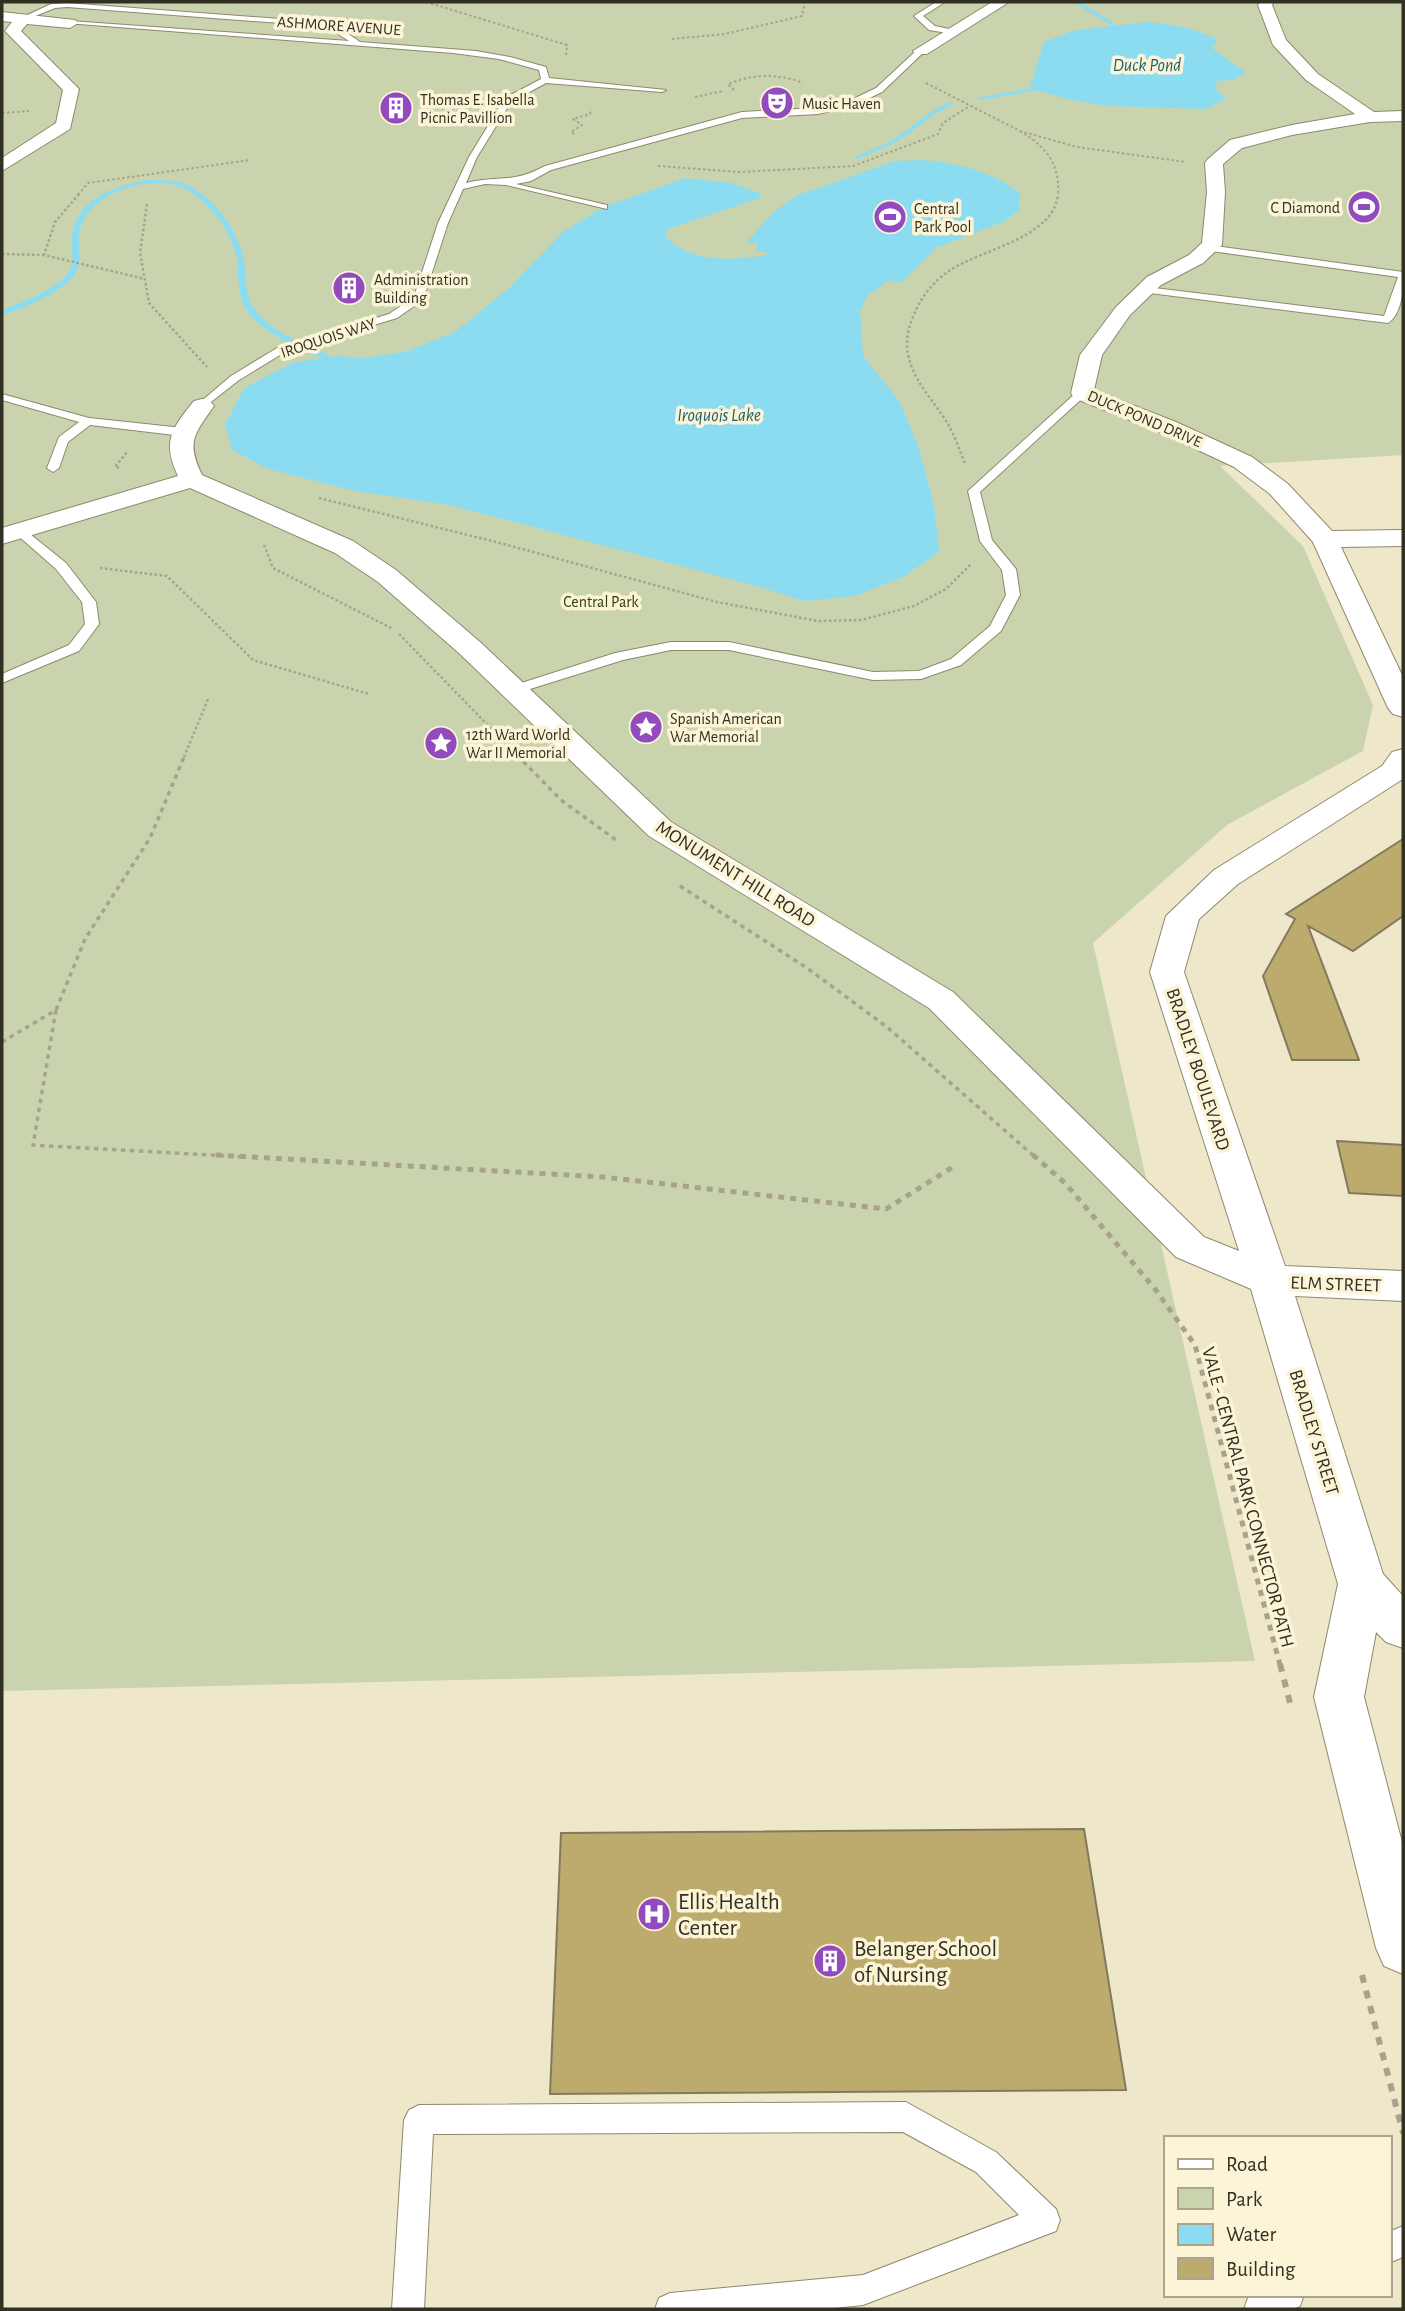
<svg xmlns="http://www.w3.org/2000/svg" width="1405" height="2311" font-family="'Alegreya Sans',sans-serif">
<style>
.green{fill:#c9d4ae}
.water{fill:#8bdcf1}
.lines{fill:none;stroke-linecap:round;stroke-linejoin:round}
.stream{fill:#8bdcf1;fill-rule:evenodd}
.building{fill:#bcab6d;stroke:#827a5f;stroke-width:2}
.lane-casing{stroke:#8f886c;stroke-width:2}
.street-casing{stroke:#8f886c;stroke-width:2}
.path-far4{stroke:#a8a28b;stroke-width:2;stroke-dasharray:2.5 2.5;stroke-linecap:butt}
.path-far3{stroke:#a8a28b;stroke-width:2.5;stroke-dasharray:2.5 2.5;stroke-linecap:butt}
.path-far2{stroke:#a8a28b;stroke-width:3.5;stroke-dasharray:4.5 4.5;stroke-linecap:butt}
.path-far1{stroke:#a8a28b;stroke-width:5;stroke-dasharray:6 6;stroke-linecap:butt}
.path{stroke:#a8a28b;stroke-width:6;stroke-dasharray:8 8;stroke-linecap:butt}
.lane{fill:#fff;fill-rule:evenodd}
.street{fill:#fff;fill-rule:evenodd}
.labels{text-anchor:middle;stroke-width:7;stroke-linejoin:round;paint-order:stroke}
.far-street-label{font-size:16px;fill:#322f23;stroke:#fcf4d6}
.far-poi-label{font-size:16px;fill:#322f23;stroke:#fcf4d6;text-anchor:start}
.far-park-label{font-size:16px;fill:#323c0e;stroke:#fcf4d6}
.far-water-label{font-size:18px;font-style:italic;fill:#1f6070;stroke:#fcf4d6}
.street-label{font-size:19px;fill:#322f23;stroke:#fcf4d6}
.near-poi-label{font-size:23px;fill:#322f23;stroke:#fcf4d6;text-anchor:start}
</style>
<rect width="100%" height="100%" fill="#efe7c9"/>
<!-- green -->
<path class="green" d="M2 2H1403V455L1220 466 1303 546 1373 705 1363 751 1227 825 1093 943 1255 1661 2 1691Z"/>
<!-- water -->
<path class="water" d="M1147 22C1172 24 1195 28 1218 40L1212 48 1246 73 1232 80 1216 81 1217 90 1226 99 1206 109 1107 106 1067 99 1030 88 1044 42 1076 30Z
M924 160C960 164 991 171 1020 193L1019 210 1005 221 936 248 901 283 889 280 867 296 860 312 863 356 900 402 919 448 934 505 939 552 903 577 855 596 804 601 760 587 450 505 355 491 268 469 232 450 225 425 244 388 294 362 339 356 362 358 405 352 455 332 508 289 564 231 604 207 685 178 732 183 762 194 760 198 668 229 665 236C692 264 735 261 770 254L756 250 758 243 746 242 774 212 796 196 895 161Z"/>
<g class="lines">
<!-- stream -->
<path class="stream" d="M1073 2H1079L1116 24 1111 25Z
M1036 87 1038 90 980 100 977 98Z
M950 102 955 103 936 113 897 142 858 159 853 158 893 140 932 111Z
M150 180C161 180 172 180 182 183 210 191 240 233 244 260 247 276 244 293 253 307 269 332 305 344 330 356V360H324C297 347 261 334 245 307 236 292 240 272 236 255 231 231 205 196 181 187 170 182 155 183 144 184 116 188 81 205 79 237 78 250 82 263 75 274 65 291 21 310 2 315V310C19 303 58 289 68 273 75 262 71 248 72 236 76 198 118 184 150 180Z"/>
</g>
<!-- building -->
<path class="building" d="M1403 839V916L1353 951 1308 926 1359 1060H1292L1263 976 1295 919 1286 914Z
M1337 1141 1403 1145V1196L1349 1193Z
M1084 1829 1126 2090 550 2094 561 1833Z"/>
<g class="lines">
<defs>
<path id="lane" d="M936 2H945L923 16 935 26 954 30V34L929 30 914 16Z
M67 3 306 21 337 26 360 42 476 51 510 57 546 67 549 78 666 90 662 92 546 83 511 102 477 157 466 183C499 175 512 184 545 166L742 112 818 108 847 102 876 88 918 49 925 51 882 92 853 106 818 114 742 118 551 170 531 181 516 184 607 205V209L506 185 485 184 463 189 448 223 423 300 397 318 285 352 239 380 202 409 196 406 198 404 231 376 277 348 389 314 414 297 438 223 469 157 505 98 541 79 539 70 499 59 453 53 66 23 70 21 349 41 332 30 306 25 67 7 55 8 23 21 19 19 51 4Z
M1208 245 1403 272C1404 287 1402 315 1388 323L1142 292 1141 290 1146 287 1384 316 1398 277 1204 250 1203 248Z
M1078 391 1088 393 980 492 992 540 1016 569 1020 595 1001 631 961 665 921 679 873 680 729 650H671L623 660 514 694 507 690 509 687 615 653 671 642H729L873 672 919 671 951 659 990 626 1006 595 1002 570 980 541 968 491Z
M2 394 89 418 183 428 189 432 183 436 90 425 68 442 59 468 53 472 47 468 59 437 79 422 2 400Z
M20 526 66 563 96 602 99 624 79 651 2 683V674L69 645 85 624 82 602 56 569 15 533V527Z
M906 2102 996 2152 1056 2209 1060 2220 1056 2231 863 2305 825 2309H655L659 2298 670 2293 863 2275 1019 2215 976 2172 903 2132 433 2134 424 2309H392L404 2120 409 2110 419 2105Z
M1403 2226V2257L1389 2263V2232Z
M1254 2295H1304L1300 2306 1293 2309H1244L1248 2298Z"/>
<path id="street" d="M992 2H1009L927 54H915L913 51Z
M1260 2H1274L1272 5 1286 40 1318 74 1374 112 1403 111V121L1370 122 1292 135 1242 148 1223 164 1225 192 1222 245 1203 263 1161 285 1130 315 1102 355 1094 390 1176 422 1252 457 1288 484 1332 531 1403 530V546L1341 547 1403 677V717L1393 714 1388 708 1313 542 1270 494 1234 467 1160 432 1074 398 1071 393 1080 355 1116 307 1147 277 1189 255 1202 243 1207 192 1205 163 1208 159 1230 140 1292 125 1355 114 1306 80 1273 45 1258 5Z
M2 12 75 20 78 23 70 28 27 24 21 31 79 89 70 129 2 171V158L56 123 63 90 8 34 5 31 12 22 2 21Z
M202 399 210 401 214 406C194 434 186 442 202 475L353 541 396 570 480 642 671 822 953 992 1204 1237 1239 1251 1150 972 1166 916 1214 870 1382 766 1392 752 1403 749V779L1238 884 1199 919 1184 972 1285 1266 1403 1271V1301L1295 1296 1383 1574 1403 1596V1648L1386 1642 1376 1632 1364 1697 1403 1846V1974L1384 1966 1376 1948 1314 1697 1338 1584 1251 1289 1176 1257 929 1008 649 836 460 654 378 582 335 553 190 488 2 544V528L178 476C162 442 171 429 194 401Z"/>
</defs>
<!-- lane casing -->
<use href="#lane" class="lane-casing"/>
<!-- street casing -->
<use href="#street" class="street-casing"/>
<!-- path-far4 -->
<path class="path-far4" d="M426 2 567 45 566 57
M672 39 725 34 802 16 805 2
M926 83 1020 131 1077 147 1186 162
M734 90 728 84C753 74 778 73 803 83
M695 97 723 91
M2 113 29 111
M1020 131C1046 147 1060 163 1058 195
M574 134 571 132 582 125 573 119 590 114 591 109
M658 166 739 172 853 166 938 134 943 123 968 107
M78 195 88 183 250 160"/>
<!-- path-far3 -->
<path class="path-far3" d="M79 194 55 222 44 255 145 279
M147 204 140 253 149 303 207 367
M2 254 44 255
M965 463C959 450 955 436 948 424 934 401 913 381 908 354 905 340 909 325 915 312 922 296 934 281 949 271 979 250 1055 238 1058 194
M119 468 115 467 127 452
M319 498 500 543 717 602 818 621 861 620 914 606 946 589 971 564
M264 545 273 568 393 629
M100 568 167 576 253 660 369 694
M399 634 519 757
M184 757 209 697"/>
<!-- path-far2 -->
<path class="path-far2" d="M517 755 561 800 616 840
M680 886 807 968 887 1027 1035 1157
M56 1010 33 1145 247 1157
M2 1042 56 1010 85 939 150 838 185 755"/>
<!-- path-far1 -->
<path class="path-far1" d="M216 1155 603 1177 886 1209 956 1165
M1033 1155 1065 1183 1155 1289 1195 1345 1280 1665"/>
<!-- path -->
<path class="path" d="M1280 1664 1290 1703
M1362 1975 1403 2133"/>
<!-- lane -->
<use href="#lane" class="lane"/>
<!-- street -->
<use href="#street" class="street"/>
</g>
<!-- icons -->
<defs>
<symbol id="theatre-disc" viewBox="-11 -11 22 22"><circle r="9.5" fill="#924bbf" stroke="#fcf4d6"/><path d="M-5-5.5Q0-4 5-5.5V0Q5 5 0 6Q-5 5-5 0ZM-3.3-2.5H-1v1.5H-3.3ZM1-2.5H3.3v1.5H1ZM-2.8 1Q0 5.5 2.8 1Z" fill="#fff"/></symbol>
<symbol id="building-disc" viewBox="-11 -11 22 22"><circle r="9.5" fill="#924bbf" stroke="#fcf4d6"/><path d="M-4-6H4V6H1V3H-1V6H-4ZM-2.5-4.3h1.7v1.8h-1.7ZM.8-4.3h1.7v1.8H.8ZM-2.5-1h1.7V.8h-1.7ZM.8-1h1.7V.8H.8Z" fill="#fff"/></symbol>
<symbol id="stadium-disc" viewBox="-11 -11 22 22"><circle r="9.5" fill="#924bbf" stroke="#fcf4d6"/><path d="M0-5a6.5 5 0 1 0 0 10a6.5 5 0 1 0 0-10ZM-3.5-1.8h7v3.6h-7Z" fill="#fff"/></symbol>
<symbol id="sight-disc" viewBox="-11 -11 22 22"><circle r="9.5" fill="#924bbf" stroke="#fcf4d6"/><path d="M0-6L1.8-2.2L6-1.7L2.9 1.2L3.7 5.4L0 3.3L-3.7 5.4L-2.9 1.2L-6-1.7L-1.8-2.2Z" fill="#fff"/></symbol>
<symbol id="hospital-disc" viewBox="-11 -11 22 22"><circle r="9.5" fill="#924bbf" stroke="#fcf4d6"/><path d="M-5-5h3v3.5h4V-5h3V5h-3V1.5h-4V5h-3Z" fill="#fff"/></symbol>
</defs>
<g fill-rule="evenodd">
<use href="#theatre-disc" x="758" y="84" width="38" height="38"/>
<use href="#building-disc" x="377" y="89" width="38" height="38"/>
<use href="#stadium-disc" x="1345" y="188" width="38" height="38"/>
<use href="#stadium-disc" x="871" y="198" width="38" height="38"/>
<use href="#building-disc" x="330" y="269" width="38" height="38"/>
<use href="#sight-disc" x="627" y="708" width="38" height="38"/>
<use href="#sight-disc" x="422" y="724" width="38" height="38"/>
<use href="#hospital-disc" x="635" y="1895" width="38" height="38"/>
<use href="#building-disc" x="811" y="1942" width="38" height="38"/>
</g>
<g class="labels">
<!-- far-street labels -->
<g class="far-street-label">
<text transform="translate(339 25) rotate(4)" y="6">ASHMORE AVENUE</text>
<text transform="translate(328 337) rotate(-18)" y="6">IROQUOIS WAY</text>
<text transform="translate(1145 418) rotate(23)" y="6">DUCK POND DRIVE</text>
</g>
<!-- far-poi labels -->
<g class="far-poi-label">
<text x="420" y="105">Thomas E. Isabella<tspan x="420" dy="18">Picnic Pavillion</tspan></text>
<text x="802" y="109">Music Haven</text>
<text x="1340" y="213" text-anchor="end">C Diamond</text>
<text x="914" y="214">Central<tspan x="914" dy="18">Park Pool</tspan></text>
<text x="374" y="285">Administration<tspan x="374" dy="18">Building</tspan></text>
<text x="670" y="724">Spanish American<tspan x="670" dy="18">War Memorial</tspan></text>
<text x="466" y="740">12th Ward World<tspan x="466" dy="18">War II Memorial</tspan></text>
</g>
<!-- far-park labels -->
<g class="far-park-label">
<text x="601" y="607">Central Park</text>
</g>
<!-- far-water labels -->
<g class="far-water-label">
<text x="1147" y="71">Duck Pond</text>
<text x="719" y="421">Iroquois Lake</text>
</g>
<!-- street labels -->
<g class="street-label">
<text transform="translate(736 873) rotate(32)" y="7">MONUMENT HILL ROAD</text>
<text transform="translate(1199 1069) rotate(72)" y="7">BRADLEY BOULEVARD</text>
<text transform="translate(1336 1283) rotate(2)" y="7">ELM STREET</text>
<text transform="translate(1315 1432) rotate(73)" y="7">BRADLEY STREET</text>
<text transform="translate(1249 1497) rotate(75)" y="7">VALE - CENTRAL PARK CONNECTOR PATH</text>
</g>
<!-- near-poi labels -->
<g class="near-poi-label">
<text x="678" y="1909">Ellis Health<tspan x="678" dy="26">Center</tspan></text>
<text x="854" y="1956">Belanger School<tspan x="854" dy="26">of Nursing</tspan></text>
</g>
</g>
<!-- border -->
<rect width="1405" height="2311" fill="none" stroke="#322f23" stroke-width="7"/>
<!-- legend -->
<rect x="1164" y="2136" width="228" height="161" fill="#fcf4d6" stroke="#aba58e" stroke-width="2"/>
<rect x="1178" y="2159" width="35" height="10" fill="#ffffff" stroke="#aba58e" stroke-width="2"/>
<text x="1226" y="2171" font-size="21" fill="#322f23">Road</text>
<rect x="1178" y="2188" width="35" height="21" fill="#c9d4ae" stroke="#aba58e" stroke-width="2"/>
<text x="1226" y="2206" font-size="21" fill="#322f23">Park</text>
<rect x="1178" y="2224" width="35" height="21" fill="#8bdcf1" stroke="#aba58e" stroke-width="2"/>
<text x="1226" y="2241" font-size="21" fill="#322f23">Water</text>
<rect x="1178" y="2258" width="35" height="21" fill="#bcab6d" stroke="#aba58e" stroke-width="2"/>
<text x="1226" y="2276" font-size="21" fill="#322f23">Building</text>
</svg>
